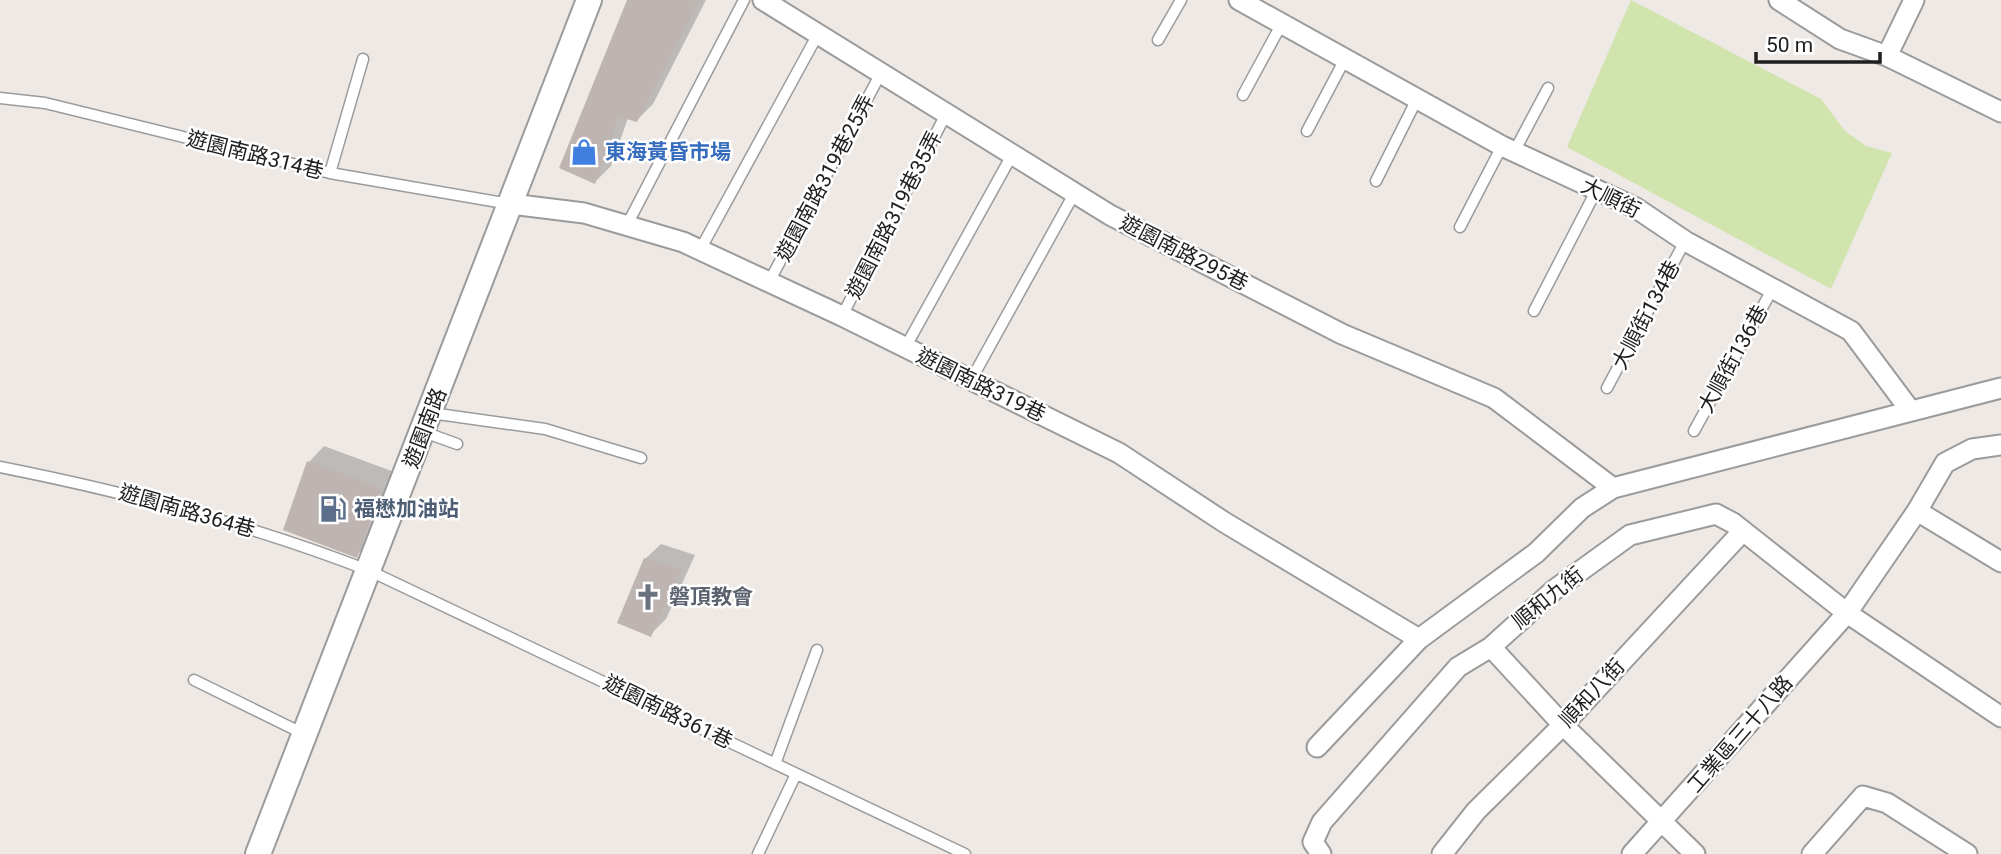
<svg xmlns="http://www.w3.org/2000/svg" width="2001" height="854" font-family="Roboto,'Noto Sans TC',sans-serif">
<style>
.grass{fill:#d2e4ae}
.shadow{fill:#0003}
.building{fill:#beb4b1}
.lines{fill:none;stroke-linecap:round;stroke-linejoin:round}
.service-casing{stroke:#9b9b9b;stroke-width:13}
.minor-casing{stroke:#9b9b9b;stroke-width:23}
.tertiary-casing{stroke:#9b9b9b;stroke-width:28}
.service{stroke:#fff;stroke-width:10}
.minor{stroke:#fff;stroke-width:19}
.tertiary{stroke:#fff;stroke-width:24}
.labels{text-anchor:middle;stroke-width:5;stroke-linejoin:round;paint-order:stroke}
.shop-label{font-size:21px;font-weight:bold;fill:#366cbe;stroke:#fff;text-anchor:start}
.street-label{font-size:21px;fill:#1e1e1e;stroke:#fff}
.service-label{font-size:21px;font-weight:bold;fill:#4e5e75;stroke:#fff;text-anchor:start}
.worship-label{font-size:21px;font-weight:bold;fill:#5b616d;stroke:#fff;text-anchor:start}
</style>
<rect width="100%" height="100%" fill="#eee9e5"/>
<!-- grass -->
<path class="grass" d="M1631 0 1821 99 1845 131 1866 146 1892 153 1831 289 1567 147Z"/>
<!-- shadow -->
<path class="shadow" d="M629 0H706L653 104 637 120 628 118 611 166 595 182 561 167Z
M324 446 397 473 372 540 356 556 309 462Z
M661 544 695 555 666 619 650 635 645 559Z"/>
<!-- building -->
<path class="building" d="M627 0H688L698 3 637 122 619 117 595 184 559 168Z
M307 461 382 488 357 558 283 530Z
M644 558 681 570 651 637 617 623Z"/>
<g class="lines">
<defs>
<path id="service" d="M1158 40 1181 0
M1243 95 1281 25
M0 98 45 103 330 173 510 204
M1307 131 1345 59
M1514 152 1548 88
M330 173 363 59
M1376 181 1416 101
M627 225 744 0
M1460 227 1502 146
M700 250 818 34
M769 282 881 73
M1534 311 1596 191
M842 316 946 114
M905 348 1012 155
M971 380 1074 194
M1607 388 1685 241
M431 413 545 429 641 458
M1694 431 1773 288
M424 432 457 444
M0 467C126 492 250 524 370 571L965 854
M194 680 304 734
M775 764 817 650
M758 854 796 774"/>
<path id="minor" d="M763 0 1110 215 1342 334 1494 398 1613 488
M1239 0 1502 146 1636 208 1685 241 1851 331 1910 410
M1779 0 1840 39 1887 56 1914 0
M1887 56 2001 112
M511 204 584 213 683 242 842 316 1119 453 1224 522 1419 639
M1917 511 2001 562
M1491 647 1563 725 1695 854
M1317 747 1419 639 1536 553 1582 508 1613 488 2001 388
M1321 854 1313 842 1322 822 1458 667 1491 647 1554 590 1630 535 1716 514 1733 523 1847 613 2001 717
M1442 854 1476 811 1563 725 1742 532
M1632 854 1847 613 1917 511 1945 463 1972 449 2001 445
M1812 854 1863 796 1887 803 1967 854"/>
<path id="tertiary" d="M258 854 589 0"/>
</defs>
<!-- service casing -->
<use href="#service" class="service-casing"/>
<!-- minor casing -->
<use href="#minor" class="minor-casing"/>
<!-- tertiary casing -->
<use href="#tertiary" class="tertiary-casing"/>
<!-- service -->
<use href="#service" class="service"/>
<!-- minor -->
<use href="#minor" class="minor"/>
<!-- tertiary -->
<use href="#tertiary" class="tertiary"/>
</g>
<!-- icons -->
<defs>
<symbol id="shop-bare" viewBox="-9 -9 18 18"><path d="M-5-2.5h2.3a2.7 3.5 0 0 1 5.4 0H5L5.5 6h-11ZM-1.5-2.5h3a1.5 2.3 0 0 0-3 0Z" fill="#3f7fe0" stroke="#fff" stroke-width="2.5" paint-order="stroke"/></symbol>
<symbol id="fuel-bare" viewBox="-9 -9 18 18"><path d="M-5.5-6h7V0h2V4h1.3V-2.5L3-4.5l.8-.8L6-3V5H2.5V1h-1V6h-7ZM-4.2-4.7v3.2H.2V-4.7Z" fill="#5c6f8a" stroke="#fff" stroke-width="2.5" paint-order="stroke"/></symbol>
<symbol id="church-bare" viewBox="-9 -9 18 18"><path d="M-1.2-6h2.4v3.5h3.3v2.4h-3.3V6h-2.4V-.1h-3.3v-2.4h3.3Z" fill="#6b7280" stroke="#fff" stroke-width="2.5" paint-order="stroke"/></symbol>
</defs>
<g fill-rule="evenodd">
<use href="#shop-bare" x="565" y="133" width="38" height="38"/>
<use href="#fuel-bare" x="314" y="490" width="38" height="38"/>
<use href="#church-bare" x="629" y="578" width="38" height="38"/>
</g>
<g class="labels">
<!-- shop labels -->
<g class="shop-label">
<text x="605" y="159">東海黃昏市場</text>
</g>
<!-- street labels -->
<g class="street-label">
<text transform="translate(255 155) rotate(14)" y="7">遊園南路314巷</text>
<text transform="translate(825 178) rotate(-62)" y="7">遊園南路319巷25弄</text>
<text transform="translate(1611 198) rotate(26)" y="7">大順街</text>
<text transform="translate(894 215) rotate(-63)" y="7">遊園南路319巷35弄</text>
<text transform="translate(1184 253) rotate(27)" y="7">遊園南路295巷</text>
<text transform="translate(1646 315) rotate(-62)" y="7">大順街134巷</text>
<text transform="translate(1733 359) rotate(-61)" y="7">大順街136巷</text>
<text transform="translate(981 385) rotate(26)" y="7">遊園南路319巷</text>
<text transform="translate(425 428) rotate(-69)" y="7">遊園南路</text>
<text transform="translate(187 511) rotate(16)" y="7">遊園南路364巷</text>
<text transform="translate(1548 598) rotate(-39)" y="7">順和九街</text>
<text transform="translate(1592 693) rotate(-47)" y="7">順和八街</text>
<text transform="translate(668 712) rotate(26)" y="7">遊園南路361巷</text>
<text transform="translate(1740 734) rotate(-49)" y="7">工業區三十八路</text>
</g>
<!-- service labels -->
<g class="service-label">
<text x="354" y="516">福懋加油站</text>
</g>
<!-- worship labels -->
<g class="worship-label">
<text x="669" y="604">磐頂教會</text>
</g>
</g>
<!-- scale -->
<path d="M1756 52v10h124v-10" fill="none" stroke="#1e1e1e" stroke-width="3.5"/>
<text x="1766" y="52" font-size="21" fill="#1e1e1e" stroke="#ffffff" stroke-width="5" paint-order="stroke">50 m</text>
</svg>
